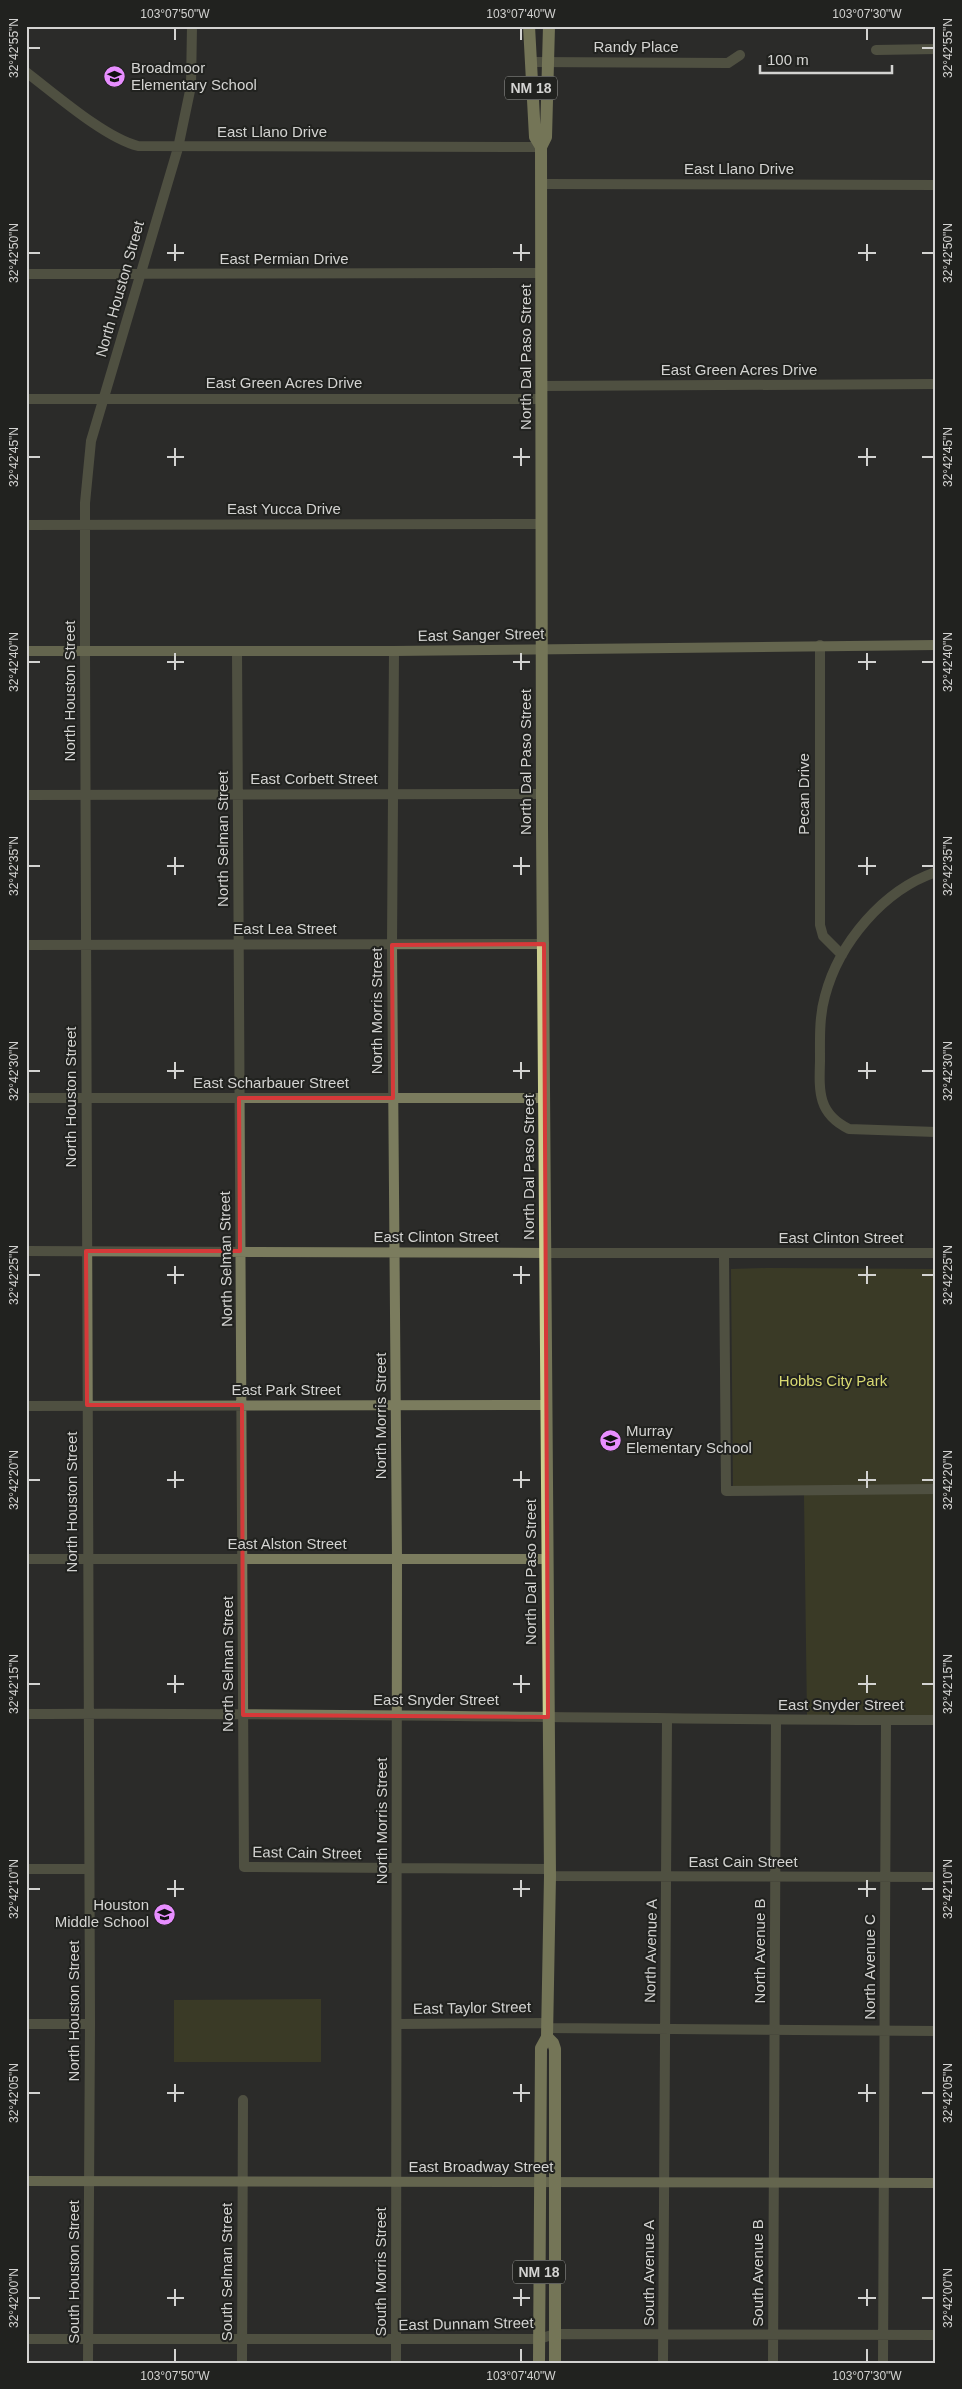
<svg xmlns="http://www.w3.org/2000/svg" width="962" height="2389" font-family="Arial,sans-serif">
<style>
.green{fill:#4c4d23}
.lines{fill:none;stroke-linecap:round;stroke-linejoin:round}
.minor{stroke:#7b7c5e;stroke-width:10}
.tertiary{stroke:#7b7c5e;stroke-width:10}
.secondary{stroke:#a9aa7a;stroke-width:10}
.primary{stroke:#ccce8f;stroke-width:12}
.marked{fill:none;stroke:#d63939;stroke-width:4;stroke-linejoin:round}
.ticks{fill:none;stroke:#d3d3d1;stroke-width:2}
.labels{text-anchor:middle;stroke-width:4;stroke-linejoin:round;paint-order:stroke}
.shield{fill:#21221f;stroke:#9e9e9c;stroke-width:1}
.shield-label{font-size:14px;font-weight:bold;fill:#d3d3d1}
.street-label{font-size:15px;fill:#d3d3d1;stroke:#21221f}
.poi-label{font-size:15px;fill:#d3d3d1;stroke:#21221f;text-anchor:start}
.park-label{font-size:15px;fill:#d8d971;stroke:#21221f}
.neatline{fill:none;stroke:#d3d3d1;stroke-width:2}
.ticks-label{font-size:12px;text-anchor:middle;fill:#d3d3d1}
</style>
<rect width="100%" height="100%" fill="#2b2b29"/>
<!-- green -->
<path class="green" d="M767 1268 936 1269V1716L807 1715 804 1495 733 1488 731 1269Z
M321 1999V2062H174V2000Z"/>
<g class="lines">
<!-- minor -->
<path class="minor" d="M876 50 936 49
M531 62 728 63 740 55
M26 72C55 94 105 138 138 146L541 147
M542 184 936 185
M26 274 542 273
M542 386 936 384
M26 399H542
M26 525 542 524
M820 645V925L823 936 842 955
M85 651V503L91 441 178 148 191 86 192 26
M237 651 244 1867 549 1869
M394 651 392 945 397 1559 396 2363
M26 795 542 794
M936 872C883 890 839 943 825 996 819 1017 820 1040 820 1061 819 1092 818 1114 849 1129L936 1132
M26 1098H545
M26 1251 546 1253
M724 1253 726 1491 936 1489
M26 1406 546 1405
M26 1559H548
M26 1869H89
M550 1876 936 1877
M26 2024H90
M397 2024 548 2023
M548 2028 936 2031
M26 2339H539L555 2334 936 2335
M242 2363 243 2100
M663 2363 667 1720
M773 2363 776 1720
M883 2363 886 1720"/>
<!-- tertiary -->
<path class="tertiary" d="M85 651 90 2024 88 2363
M26 945 544 944
M546 1253H936
M26 1714C329 1712 633 1720 936 1720"/>
<!-- secondary -->
<path class="secondary" d="M26 651H394L936 645
M26 2181 936 2183"/>
<!-- primary -->
<path class="primary" d="M529 26 535 137 541 147
M547 2037 553 2043 555 2049V2363
M539 2363 541 2048 547 2037 550 1876 542 827 541 147 546 137 549 26"/>
</g>
<!-- marked area -->
<path d="M0 0H962V2389H0ZM544 944 548 1717 243 1715 242 1405H87L86 1251H240L239 1098H393L392 945Z" fill="#2b2b29" fill-opacity=".55" fill-rule="evenodd"/>
<path class="marked" d="M544 944 548 1717 243 1715 242 1405H87L86 1251H240L239 1098H393L392 945Z"/>
<!-- ticks -->
<path class="ticks" d="M175 28V40M521 28V40M867 28V40M28 48H40M922 48H934M175 244V261M521 244V261M867 244V261M28 253H40M167 253H184M513 253H530M858 253H876M922 253H934M175 448V466M521 448V466M867 448V466M28 457H40M167 457H184M513 457H530M858 457H876M922 457H934M175 653V670M521 653V670M867 653V670M28 662H40M167 662H184M513 662H530M858 662H876M922 662H934M175 857V875M521 857V875M867 857V875M28 866H40M167 866H184M513 866H530M858 866H876M922 866H934M175 1062V1079M521 1062V1079M867 1062V1079M28 1071H40M167 1071H184M513 1071H530M858 1071H876M922 1071H934M175 1266V1284M521 1266V1284M867 1266V1284M28 1275H40M167 1275H184M513 1275H530M858 1275H876M922 1275H934M175 1471V1488M521 1471V1488M867 1471V1488M28 1480H40M167 1480H184M513 1480H530M858 1480H876M922 1480H934M175 1675V1693M521 1675V1693M867 1675V1693M28 1684H40M167 1684H184M513 1684H530M858 1684H876M922 1684H934M175 1880V1897M521 1880V1897M867 1880V1897M28 1889H40M167 1889H184M513 1889H530M858 1889H876M922 1889H934M175 2084V2102M521 2084V2102M867 2084V2102M28 2093H40M167 2093H184M513 2093H530M858 2093H876M922 2093H934M175 2289V2306M521 2289V2306M867 2289V2306M28 2298H40M167 2298H184M513 2298H530M858 2298H876M922 2298H934M175 2349V2362M521 2349V2362M867 2349V2362"/>
<!-- icons -->
<defs>
<symbol id="school-disc" viewBox="-11 -11 22 22"><circle r="9.5" fill="#e88eff" stroke="#21221f"/><path d="M0-5L7-2L0 1L-7-2ZM-4 1L0 2.5L4 1V4Q0 6-4 4Z" fill="#111"/></symbol>
</defs>
<g fill-rule="evenodd">
<use href="#school-disc" x="102" y="64" width="25" height="25"/>
<use href="#school-disc" x="598" y="1428" width="25" height="25"/>
<use href="#school-disc" x="152" y="1902" width="25" height="25"/>
</g>
<g class="labels">
<!-- shield labels -->
<g class="shield">
<rect x="505" y="76.5" width="52" height="23" rx="4"/>
<rect x="513" y="2260.5" width="52" height="23" rx="4"/>
</g>
<g class="shield-label">
<text x="531" y="93">NM 18</text>
<text x="539" y="2277">NM 18</text>
</g>
<!-- street labels -->
<g class="street-label">
<text x="636" y="52">Randy Place</text>
<text x="272" y="137">East Llano Drive</text>
<text x="739" y="174">East Llano Drive</text>
<text x="284" y="264">East Permian Drive</text>
<text transform="translate(120 289) rotate(-74)" y="5">North Houston Street</text>
<text transform="translate(526 357) rotate(-90)" y="5">North Dal Paso Street</text>
<text x="739" y="375">East Green Acres Drive</text>
<text x="284" y="388">East Green Acres Drive</text>
<text x="284" y="514">East Yucca Drive</text>
<text transform="translate(481 635) rotate(-1)" y="5">East Sanger Street</text>
<text transform="translate(70 691) rotate(-90)" y="5">North Houston Street</text>
<text transform="translate(526 762) rotate(-90)" y="5">North Dal Paso Street</text>
<text x="314" y="784">East Corbett Street</text>
<text transform="translate(804 794) rotate(-90)" y="5">Pecan Drive</text>
<text transform="translate(223 839) rotate(-90)" y="5">North Selman Street</text>
<text x="285" y="934">East Lea Street</text>
<text transform="translate(377 1011) rotate(-90)" y="5">North Morris Street</text>
<text x="271" y="1088">East Scharbauer Street</text>
<text transform="translate(71 1097) rotate(-90)" y="5">North Houston Street</text>
<text transform="translate(529 1167) rotate(-90)" y="5">North Dal Paso Street</text>
<text x="436" y="1242">East Clinton Street</text>
<text x="841" y="1243">East Clinton Street</text>
<text transform="translate(226 1259) rotate(-91)" y="5">North Selman Street</text>
<text x="286" y="1395">East Park Street</text>
<text transform="translate(381 1416) rotate(-90)" y="5">North Morris Street</text>
<text transform="translate(72 1502) rotate(-90)" y="5">North Houston Street</text>
<text x="287" y="1549">East Alston Street</text>
<text transform="translate(531 1572) rotate(-90)" y="5">North Dal Paso Street</text>
<text transform="translate(228 1664) rotate(-90)" y="5">North Selman Street</text>
<text x="436" y="1705">East Snyder Street</text>
<text x="841" y="1710">East Snyder Street</text>
<text transform="translate(382 1821) rotate(-90)" y="5">North Morris Street</text>
<text transform="translate(307 1853) rotate(1)" y="5">East Cain Street</text>
<text x="743" y="1867">East Cain Street</text>
<text transform="translate(651 1951) rotate(-89)" y="5">North Avenue A</text>
<text transform="translate(760 1951) rotate(-90)" y="5">North Avenue B</text>
<text transform="translate(870 1967) rotate(-90)" y="5">North Avenue C</text>
<text transform="translate(472 2008) rotate(-1)" y="5">East Taylor Street</text>
<text transform="translate(74 2011) rotate(-90)" y="5">North Houston Street</text>
<text x="481" y="2172">East Broadway Street</text>
<text transform="translate(74 2272) rotate(-90)" y="5">South Houston Street</text>
<text transform="translate(227 2272) rotate(-90)" y="5">South Selman Street</text>
<text transform="translate(381 2272) rotate(-90)" y="5">South Morris Street</text>
<text transform="translate(649 2273) rotate(-90)" y="5">South Avenue A</text>
<text transform="translate(758 2273) rotate(-90)" y="5">South Avenue B</text>
<text transform="translate(466 2324) rotate(-1)" y="5">East Dunnam Street</text>
</g>
<!-- poi labels -->
<g class="poi-label">
<text x="131" y="73">Broadmoor<tspan x="131" dy="17">Elementary School</tspan></text>
<text x="626" y="1436">Murray<tspan x="626" dy="17">Elementary School</tspan></text>
<text x="149" y="1910" text-anchor="end">Houston<tspan x="149" dy="17">Middle School</tspan></text>
</g>
<!-- park labels -->
<g class="park-label">
<text x="833" y="1386">Hobbs City Park</text>
</g>
</g>
<!-- border -->
<rect width="962" height="2389" fill="none" stroke="#21221f" stroke-width="55"/>
<!-- scale -->
<path d="M760 65v8h132v-8" fill="none" stroke="#d3d3d1" stroke-width="2.5"/>
<text x="767" y="65" font-size="15" fill="#d3d3d1" stroke="#21221f" stroke-width="4" paint-order="stroke">100 m</text>
<rect x="28" y="28" width="906" height="2334" class="neatline"/>
<g class="ticks-label">
<text x="175" y="18">103°07'50"W</text>
<text x="521" y="18">103°07'40"W</text>
<text x="867" y="18">103°07'30"W</text>
<text transform="translate(14 48) rotate(-90)" y="4">32°42'55"N</text>
<text transform="translate(948 48) rotate(-90)" y="4">32°42'55"N</text>
<text transform="translate(14 253) rotate(-90)" y="4">32°42'50"N</text>
<text transform="translate(948 253) rotate(-90)" y="4">32°42'50"N</text>
<text transform="translate(14 457) rotate(-90)" y="4">32°42'45"N</text>
<text transform="translate(948 457) rotate(-90)" y="4">32°42'45"N</text>
<text transform="translate(14 662) rotate(-90)" y="4">32°42'40"N</text>
<text transform="translate(948 662) rotate(-90)" y="4">32°42'40"N</text>
<text transform="translate(14 866) rotate(-90)" y="4">32°42'35"N</text>
<text transform="translate(948 866) rotate(-90)" y="4">32°42'35"N</text>
<text transform="translate(14 1071) rotate(-90)" y="4">32°42'30"N</text>
<text transform="translate(948 1071) rotate(-90)" y="4">32°42'30"N</text>
<text transform="translate(14 1275) rotate(-90)" y="4">32°42'25"N</text>
<text transform="translate(948 1275) rotate(-90)" y="4">32°42'25"N</text>
<text transform="translate(14 1480) rotate(-90)" y="4">32°42'20"N</text>
<text transform="translate(948 1480) rotate(-90)" y="4">32°42'20"N</text>
<text transform="translate(14 1684) rotate(-90)" y="4">32°42'15"N</text>
<text transform="translate(948 1684) rotate(-90)" y="4">32°42'15"N</text>
<text transform="translate(14 1889) rotate(-90)" y="4">32°42'10"N</text>
<text transform="translate(948 1889) rotate(-90)" y="4">32°42'10"N</text>
<text transform="translate(14 2093) rotate(-90)" y="4">32°42'05"N</text>
<text transform="translate(948 2093) rotate(-90)" y="4">32°42'05"N</text>
<text transform="translate(14 2298) rotate(-90)" y="4">32°42'00"N</text>
<text transform="translate(948 2298) rotate(-90)" y="4">32°42'00"N</text>
<text x="175" y="2380">103°07'50"W</text>
<text x="521" y="2380">103°07'40"W</text>
<text x="867" y="2380">103°07'30"W</text>
</g>
</svg>
